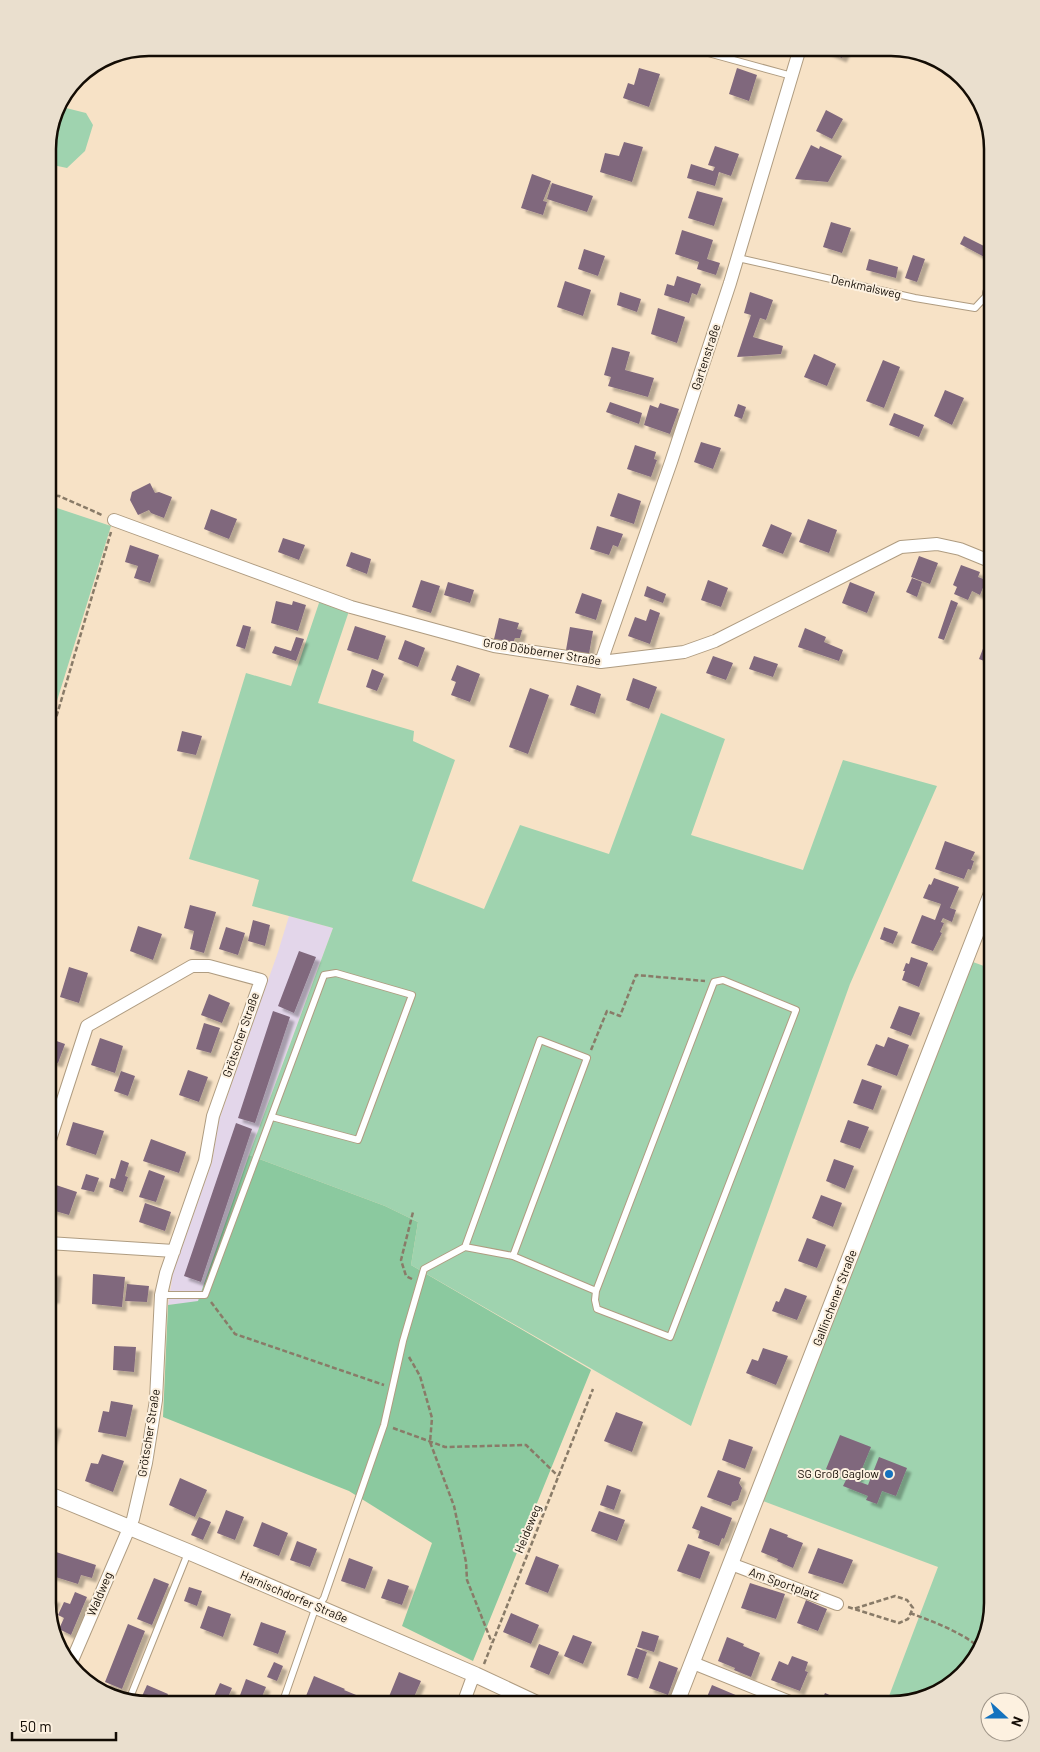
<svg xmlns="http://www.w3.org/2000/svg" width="1040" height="1752" font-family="Barlow,sans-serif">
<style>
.industrial{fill:#e3d6ea}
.green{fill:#9fd3af}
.forest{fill:#8bc99f}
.building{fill:#80687d;filter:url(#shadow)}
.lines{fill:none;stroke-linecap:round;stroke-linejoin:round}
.service-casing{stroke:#af9c81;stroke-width:8}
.minor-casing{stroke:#af9c81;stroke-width:14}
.tertiary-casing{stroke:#af9c81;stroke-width:17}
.path{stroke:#897b68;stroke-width:2.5;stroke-dasharray:5 2.5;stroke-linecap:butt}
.service{stroke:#fff;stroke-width:6}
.minor{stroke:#fff;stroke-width:12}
.tertiary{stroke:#fff;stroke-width:15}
.poi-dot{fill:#1472be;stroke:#fdf1e0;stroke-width:2}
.labels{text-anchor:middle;stroke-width:4;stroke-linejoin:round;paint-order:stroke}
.street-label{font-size:12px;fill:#130c04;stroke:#fdf1e0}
.poi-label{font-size:12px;fill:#130c04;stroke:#fdf1e0;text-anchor:end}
.rim{fill:none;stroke:#130c04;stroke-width:2.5}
</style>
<defs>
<filter id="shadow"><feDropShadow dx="4.5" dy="4.5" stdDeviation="1" flood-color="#0004"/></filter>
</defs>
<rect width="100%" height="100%" fill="#f7e2c6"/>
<!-- industrial -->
<path class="industrial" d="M289 916 333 928 249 1155 198 1302 168 1305 173 1273 212 1162 219 1120 278 952Z"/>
<!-- green -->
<path class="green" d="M58 106 86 113 93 125 85 151 67 168 48 164V143L55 110Z
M48 505 111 526 48 730Z
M320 600 349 611 318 703 414 731 413 741 455 760 412 881 484 909 520 825 609 854 661 713 725 739 691 835 803 870 843 760 937 786 850 984 691 1426 411 1265 418 1222 385 1206 249 1155 333 928 252 906 259 880 189 859 246 673 291 686Z
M973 962 992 969V1603L976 1659 936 1694 886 1704 938 1567 763 1501Z"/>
<!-- forest -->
<path class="forest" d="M249 1155 385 1206 418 1222 411 1265 591 1370 473 1661 402 1626 432 1543 349 1491 163 1417 168 1305 198 1301Z"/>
<!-- building -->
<path class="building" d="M828 48H847L842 58 826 51Z
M639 68 660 74 649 107 623 98 628 83 634 85Z
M737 68 757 75 749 101 729 94Z
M826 110 843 119 832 139 816 131Z
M624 142 643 147 632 182 600 172 605 153 619 156Z
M811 145 819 149 820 146 842 156 828 182 795 179Z
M715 146 739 154 731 176 719 172 715 186 687 178 691 164 713 171 715 167 708 165Z
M532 174 551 181 543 201 547 202 543 215 521 208Z
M552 183 593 196 587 212 547 199Z
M697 191 723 198 714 226 688 218Z
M831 222 851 228 842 253 823 247Z
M682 230 713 240 707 259 720 263 716 275 697 269 699 262 675 254Z
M964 236 992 250V261L960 244Z
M584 249 605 256 598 276 578 269Z
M913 255 925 259 917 282 905 278Z
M869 259 898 267 896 278 866 270Z
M677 276 701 284 697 295 692 293 689 303 664 295 667 284 674 286Z
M565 281 591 290 583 316 557 307Z
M620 292 641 299 637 312 617 305Z
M750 292 773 300 766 320 760 318 753 337 783 346 781 354 737 357 751 315 744 313Z
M658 308 685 317 677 343 651 334Z
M612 347 630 352 625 370 654 378 648 397 608 386 611 377 604 375Z
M814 354 836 364 827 386 804 377Z
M883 360 900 367 884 408 866 401Z
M945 390 964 398 952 425 934 416Z
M610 402 642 413 639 424 606 412Z
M660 403 679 409 670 434 644 425 650 405 658 408Z
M738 404 746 407 742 419 734 416Z
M894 413 924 425 919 437 889 425Z
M701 442 721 448 713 469 694 462Z
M635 445 656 452 654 459 657 460 651 477 627 469Z
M150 483 155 493 159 492 172 497 164 518 151 513 149 510 138 515 130 500 132 492Z
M618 493 641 501 634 524 610 516Z
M211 509 237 519 229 539 204 529Z
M808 519 837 530 829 553 799 542Z
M771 524 792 533 783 554 762 546Z
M597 526 623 534 618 547 613 545 609 555 590 549Z
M283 538 305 545 299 560 278 552Z
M130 545 159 555 150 583 134 578 138 566 125 562Z
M351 552 371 559 367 574 346 566Z
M919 556 938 563 930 584 911 577Z
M961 565 980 572 978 577 986 580 980 595 972 591 968 600 954 594 957 587 953 585Z
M912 578 922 582 917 597 906 592Z
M421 580 440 586 431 613 412 607Z
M708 580 728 588 721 607 701 600Z
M448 582 474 590 470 603 444 595Z
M850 582 875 592 867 613 842 603Z
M647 586 666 594 663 603 644 596Z
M582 593 602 600 596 620 575 613Z
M951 600 958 603 944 640 938 638Z
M276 601 292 605 293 601 306 605 298 631 271 623Z
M650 609 660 613 650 644 628 636 635 617 646 621Z
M499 618 519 623 517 629 522 630 520 638H515L513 643 494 639Z
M243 625 251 627 245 649 236 646Z
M992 625V664L979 659Z
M355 626 386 636 378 660 347 650Z
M570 627 593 631 589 654 566 650Z
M805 628 826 637 824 642 843 650 839 661 798 647Z
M296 637 304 639 296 661 272 653 275 646 291 651Z
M405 640 425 648 418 667 398 659Z
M713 656 733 663 726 680 706 673Z
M754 656 778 664 773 677 749 669Z
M457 665 480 674 470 702 451 695 456 682 451 680Z
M372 669 384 674 377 691 366 687Z
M633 678 657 687 649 709 626 700Z
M577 685 601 694 595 714 570 705Z
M530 688 549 695 528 754 509 747Z
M182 731 202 736 196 755 177 751Z
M990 771 992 772V788L984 785Z
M945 841 975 852 971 860 974 861 971 870 968 869 964 879 935 869Z
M934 878 959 887 950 908 956 910 952 922 943 918 941 922 944 923 940 932 942 933 933 951 911 943 922 915 935 920 941 904 923 898 929 884 931 885Z
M190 905 216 912 204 953 190 949 194 931 184 928Z
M253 920 270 925 265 946 248 941Z
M138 926 162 934 153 960 130 951Z
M226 927 245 933 238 955 219 949Z
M884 927 898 932 893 944 880 939Z
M299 951 316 957 294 1013 278 1006Z
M911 957 928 963 919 987 902 980 905 971H903L906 963 909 964Z
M69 967 88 973 79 1003 60 997Z
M209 994 230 1003 222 1023 201 1015Z
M899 1006 920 1013 911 1036 890 1028Z
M273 1011 290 1017 255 1123 238 1118Z
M204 1023 220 1028 211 1053 196 1049Z
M888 1037 909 1045 897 1076 867 1065 876 1044 884 1047Z
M48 1038 65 1044 58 1063 48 1060Z
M100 1038 123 1046 115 1073 91 1065Z
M188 1070 208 1077 199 1102 179 1095Z
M121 1071 135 1076 128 1096 114 1091Z
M862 1079 882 1086 873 1110 853 1103Z
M848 1120 869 1127 860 1149 840 1142Z
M73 1122 104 1131 96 1155 66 1145Z
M236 1123 252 1129 201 1282 184 1276Z
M151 1139 186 1152 179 1173 143 1161Z
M834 1159 854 1166 845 1189 826 1181Z
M121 1160 129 1163 125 1176 128 1177 123 1192 109 1187 111 1178 115 1179Z
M149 1170 165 1176 156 1202 139 1197Z
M86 1174 99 1178 94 1192 81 1189Z
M56 1185 77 1192 69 1215 48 1209Z
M821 1195 842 1203 833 1227 812 1218Z
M145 1203 171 1212 165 1231 139 1222Z
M807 1238 826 1245 817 1268 798 1261Z
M48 1271 57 1272 55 1299H48Z
M93 1274 125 1277 122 1307 92 1304Z
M127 1284 149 1286 147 1302 125 1301Z
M785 1288 807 1296 797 1320 772 1311 776 1301 779 1302Z
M114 1346 136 1347 134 1372 113 1370Z
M763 1348 788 1356 776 1385 746 1373 752 1359 758 1361Z
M111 1401 133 1405 126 1437 98 1432 103 1411 109 1412Z
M616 1412 643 1422 632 1452 604 1441Z
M48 1422 57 1425 50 1448 48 1447Z
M840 1435 871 1447 857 1481 868 1485 879 1457 907 1468 896 1496 882 1491 877 1504 866 1500 868 1496 843 1486 847 1478 826 1469Z
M729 1439 753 1447 745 1469 722 1460Z
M102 1454 124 1461 113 1492 85 1481 91 1463 98 1464Z
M718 1470 741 1478 739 1483 742 1488 738 1500 732 1502 731 1506 707 1497Z
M180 1478 207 1490 195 1517 169 1505Z
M607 1485 621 1490 614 1510 600 1505Z
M701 1506 732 1518 724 1539 722 1538 719 1546 698 1538 700 1531 692 1528Z
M226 1510 244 1517 235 1540 217 1533Z
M599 1511 625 1520 617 1541 591 1531Z
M199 1517 211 1522 203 1540 191 1535Z
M262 1522 288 1533 279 1556 253 1546Z
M770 1528 788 1535 787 1537 803 1543 793 1568 777 1561 778 1559 761 1552Z
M297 1541 317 1549 310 1567 290 1560Z
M688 1544 710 1552 700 1579 677 1571Z
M818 1548 853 1560 843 1584 808 1573Z
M56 1552 96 1565 92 1578 81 1575 78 1584 49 1575Z
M536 1556 559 1565 548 1593 525 1584Z
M349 1558 373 1567 365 1589 341 1581Z
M154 1578 169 1584 152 1625 137 1619Z
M388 1579 409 1586 402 1605 381 1598Z
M750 1583 785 1594 776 1619 741 1608Z
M189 1587 202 1591 197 1606 184 1601Z
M75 1592 87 1597 71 1635 59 1629 64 1618 58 1615 64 1602 70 1604Z
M48 1596 56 1599 52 1610 49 1608Z
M806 1600 827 1609 818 1631 797 1623Z
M208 1606 231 1614 223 1637 200 1628Z
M511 1613 539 1625 531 1644 503 1632Z
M261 1622 286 1631 278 1654 253 1645Z
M128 1624 145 1631 122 1689 105 1682Z
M642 1631 659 1636 654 1652 637 1647Z
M573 1635 592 1642 583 1664 564 1656Z
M727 1637 744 1644 743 1646 760 1653 751 1677 734 1670 735 1668 718 1661Z
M539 1644 559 1652 549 1675 530 1667Z
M636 1648 647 1652 638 1679 627 1675Z
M792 1656 808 1662 805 1671 808 1672 800 1691 771 1680 779 1661 788 1665Z
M659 1661 678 1668 668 1695 649 1688Z
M274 1662 283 1666 277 1681 267 1677Z
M399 1672 421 1681 411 1704H401L388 1699Z
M314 1676 345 1689 344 1690 361 1697 357 1704H325L306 1696Z
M246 1679 266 1687 259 1704H254L239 1698Z
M220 1683 232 1688 225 1704 213 1699Z
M147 1685 168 1694 163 1704 139 1703Z
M712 1685 745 1699 743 1704H704Z
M825 1693 834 1697 830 1704 821 1703Z
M429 1697 448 1704H427Z"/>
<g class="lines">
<defs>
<path id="service" d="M690 48 792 76
M738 258 915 298 975 308 989 293
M465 1247 540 1040 587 1058 513 1256
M161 1295H205L324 975 336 973 412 995 358 1140 272 1117
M129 1700 188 1553
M282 1704 314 1612 324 1598 384 1425 403 1341 424 1269 465 1247 513 1256 596 1291 595 1300 597 1309 670 1337 796 1010 723 980 714 982 596 1291"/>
<path id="minor" d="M989 293 992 289
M114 520 351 607 494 646 601 662 684 652 715 641 901 547 937 544 960 549 992 562
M601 662 671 462 730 283 800 48
M48 1146 87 1026 192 966H209L261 980 213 1116 205 1161 166 1273 161 1295 156 1400 146 1463 133 1519 71 1663
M48 1243 174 1251
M731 1564 837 1604
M693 1663 795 1704
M463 1704 471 1682 476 1675"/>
<path id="tertiary" d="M48 1494 189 1552 476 1675 538 1704
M676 1704 992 892"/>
</defs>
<!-- service casing -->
<use href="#service" class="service-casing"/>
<!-- minor casing -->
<use href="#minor" class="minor-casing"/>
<!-- tertiary casing -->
<use href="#tertiary" class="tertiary-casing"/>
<!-- path -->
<path class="path" d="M48 495 59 496 102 515
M48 745 111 532
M591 1050 607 1011 620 1016 636 975 705 981
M412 1279 406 1276 401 1260 413 1212
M211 1302 235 1334 384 1385
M409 1357 420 1376 432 1418 430 1442 454 1506 466 1562 467 1580 492 1643
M393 1428 445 1447 526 1445 558 1476
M848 1607 899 1623 908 1619 913 1608 907 1600 895 1596 853 1609
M910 1613C934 1622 959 1631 979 1647
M484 1664 593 1389
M489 1698 501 1704
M552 1700 562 1704"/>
<!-- service -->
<use href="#service" class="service"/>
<!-- minor -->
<use href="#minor" class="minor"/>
<!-- tertiary -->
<use href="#tertiary" class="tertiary"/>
</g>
<!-- markers -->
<circle class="poi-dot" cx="889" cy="1474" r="5"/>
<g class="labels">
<!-- street labels -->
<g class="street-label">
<text transform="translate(866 287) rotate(13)" y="4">Denkmalsweg</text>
<text transform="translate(706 357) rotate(-72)" y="4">Gartenstraße</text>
<text transform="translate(542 652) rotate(9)" y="4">Groß Döbberner Straße</text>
<text transform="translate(241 1035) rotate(-71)" y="4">Grötscher Straße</text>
<text transform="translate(835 1298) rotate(-69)" y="4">Gallinchener Straße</text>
<text transform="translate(149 1433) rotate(-81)" y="4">Grötscher Straße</text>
<text transform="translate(528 1529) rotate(-68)" y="4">Heideweg</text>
<text transform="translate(784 1584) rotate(20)" y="4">Am Sportplatz</text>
<text transform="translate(100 1594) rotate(-67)" y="4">Waldweg</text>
<text transform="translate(294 1597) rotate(23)" y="4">Harnischdorfer Straße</text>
</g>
<!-- poi labels -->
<g class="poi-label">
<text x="879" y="1478">SG Groß Gaglow</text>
</g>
</g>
<!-- crop -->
<path d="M0 0H1040V1752H0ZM149 56H891A93 93 0 0 1 984 149V1603A93 93 0 0 1 891 1696H149A93 93 0 0 1 56 1603V149A93 93 0 0 1 149 56Z" fill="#eadfce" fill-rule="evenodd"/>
<path class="rim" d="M149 56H891A93 93 0 0 1 984 149V1603A93 93 0 0 1 891 1696H149A93 93 0 0 1 56 1603V149A93 93 0 0 1 149 56Z"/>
<!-- north arrow -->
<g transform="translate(1005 1717) rotate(111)"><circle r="24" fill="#fdf1e0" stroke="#9f9588"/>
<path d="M0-4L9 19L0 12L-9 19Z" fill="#1472be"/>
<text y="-8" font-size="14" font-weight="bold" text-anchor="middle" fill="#130c04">N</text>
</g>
<!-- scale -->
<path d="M12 1732v8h104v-8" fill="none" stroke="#130c04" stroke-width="2.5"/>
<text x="20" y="1732" font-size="15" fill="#130c04" stroke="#fdf1e0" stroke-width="4" paint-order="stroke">50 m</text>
</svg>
